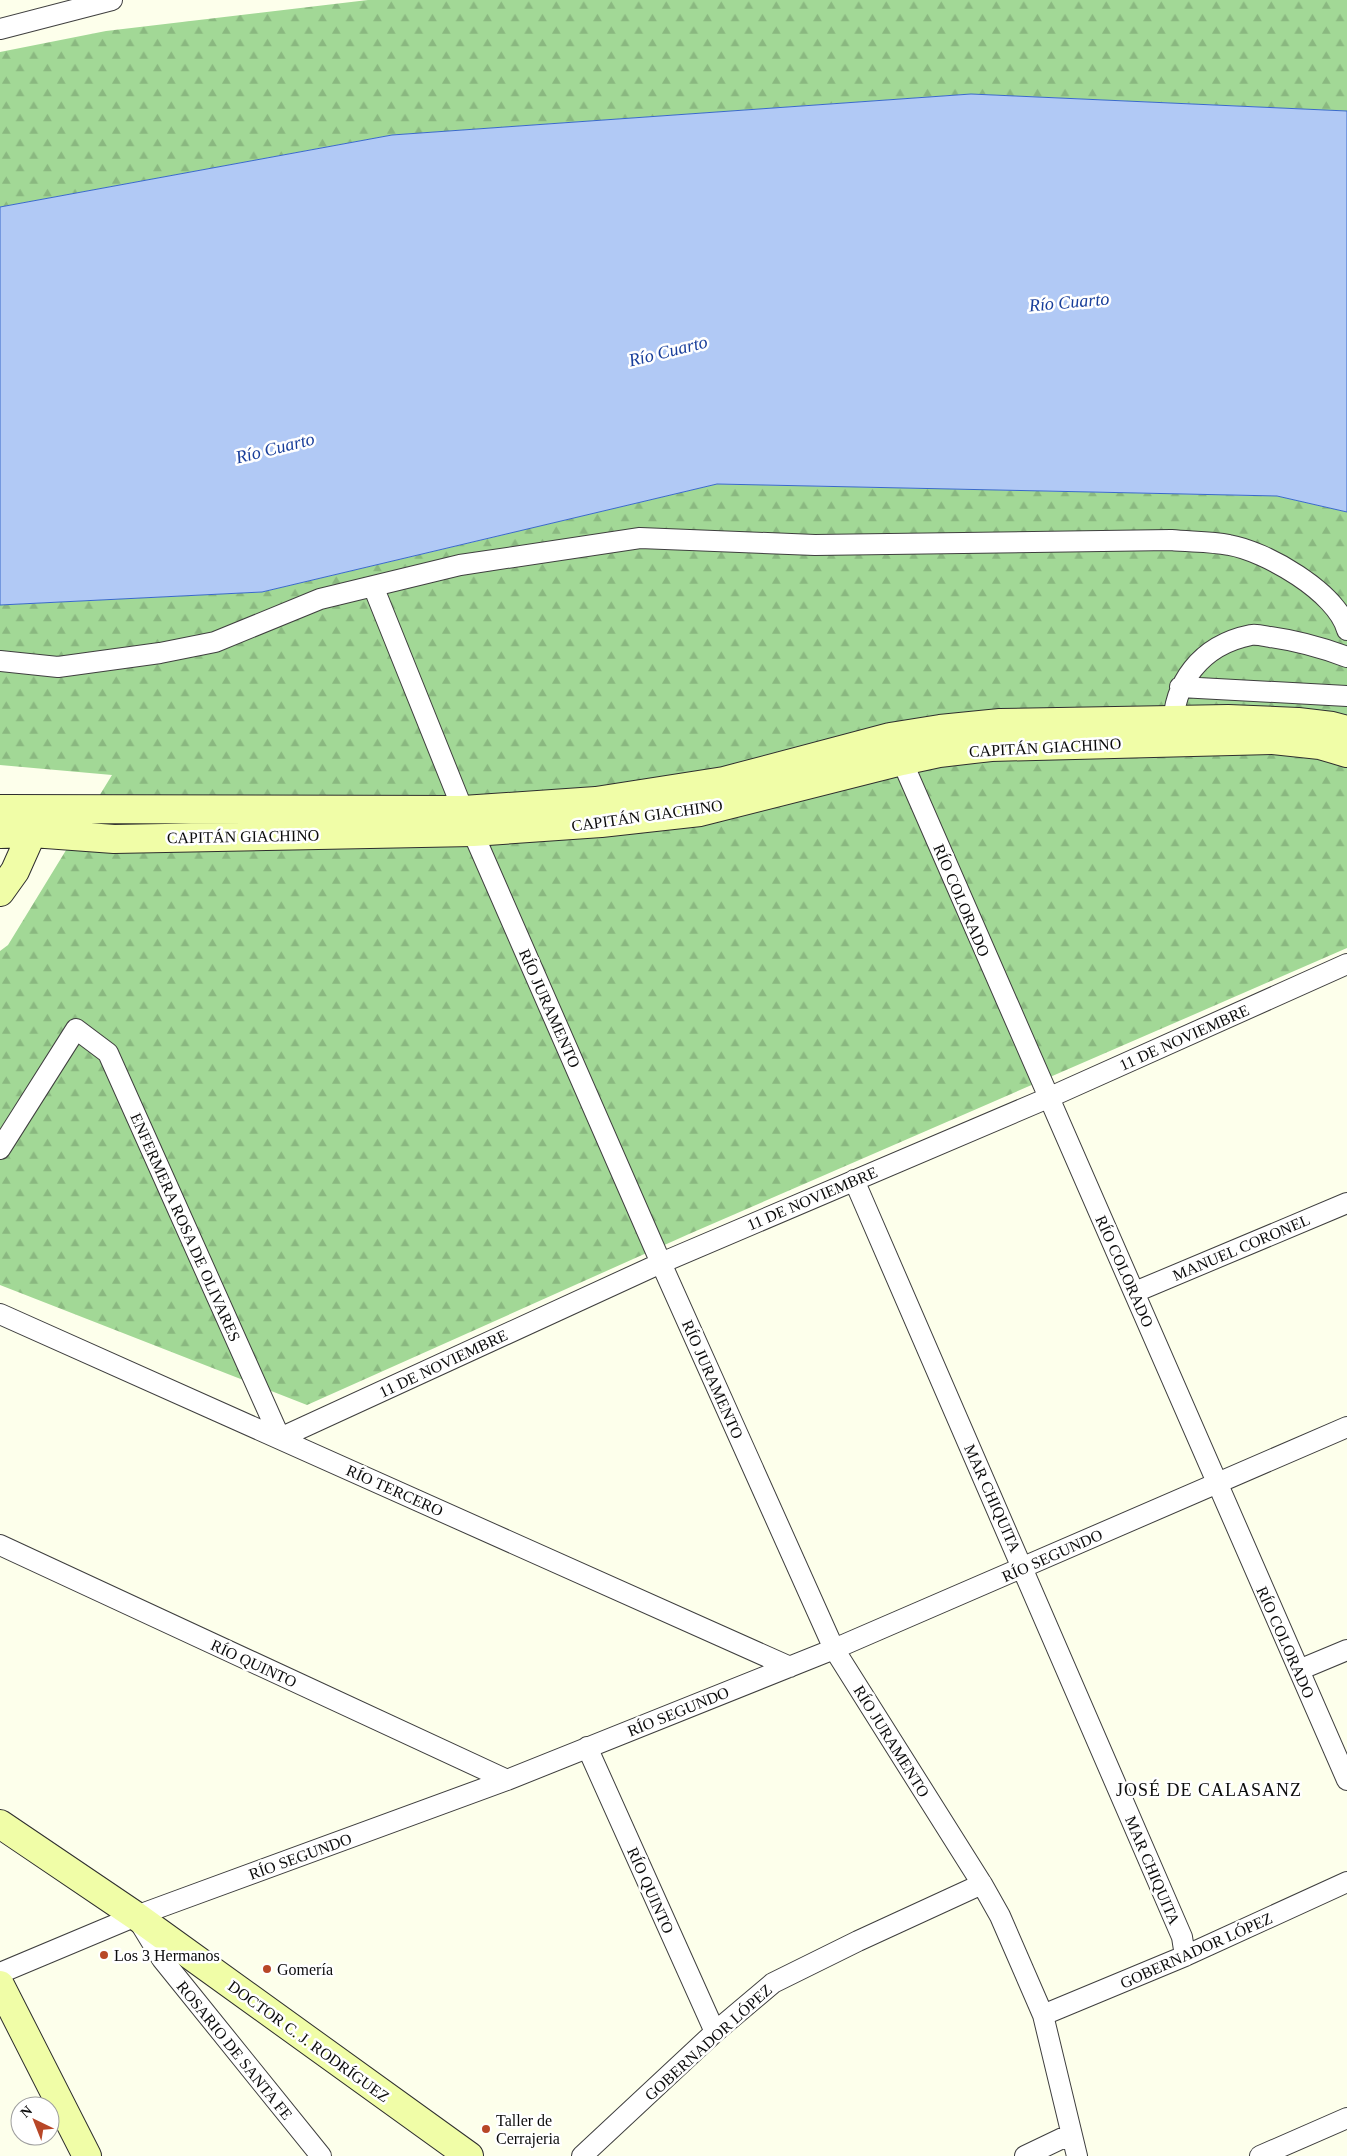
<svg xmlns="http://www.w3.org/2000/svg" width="1347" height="2156" font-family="Georgia,serif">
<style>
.forest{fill:url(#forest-firs)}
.water{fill:#b1c9f5;stroke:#3969ca}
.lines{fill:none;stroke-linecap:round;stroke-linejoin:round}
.street-casing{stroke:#3f3f3f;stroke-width:22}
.secondary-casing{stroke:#2e2e2e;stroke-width:30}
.street{stroke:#fff;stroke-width:20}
.secondary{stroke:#f0fda7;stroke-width:28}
.poi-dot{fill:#b84727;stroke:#fff;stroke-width:2}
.labels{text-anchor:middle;stroke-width:5;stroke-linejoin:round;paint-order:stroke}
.street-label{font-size:16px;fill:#0c0c0c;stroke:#fff}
.poi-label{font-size:16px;fill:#0c0c0c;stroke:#fff;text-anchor:start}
.water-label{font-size:18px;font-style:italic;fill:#183e9a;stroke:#fff}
.neighbourhood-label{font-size:18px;letter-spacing:1px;fill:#0c0c0c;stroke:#fff}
</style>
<defs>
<pattern id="forest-firs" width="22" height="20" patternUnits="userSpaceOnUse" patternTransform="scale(1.25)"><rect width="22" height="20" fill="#a2d896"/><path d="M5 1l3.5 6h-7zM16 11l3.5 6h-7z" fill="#8ab880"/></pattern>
</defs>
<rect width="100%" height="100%" fill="#fdffeb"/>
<!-- forest -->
<path class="forest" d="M368 0H1347V111L971 94 392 135 0 207V52L106 31Z
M717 484 1277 496 1347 512V948L689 1234 307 1405 0 1285V951L8 945 112 775 0 765V605L262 592Z"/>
<!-- water -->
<path class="water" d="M971 94 1347 111V512L1277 496 717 484 262 592 0 605V207L392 135Z"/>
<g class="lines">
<defs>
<path id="street" d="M0 29 112 0
M373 586 463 810 661 1263 834 1649 982 1884 1000 1916 1043 2015 1077 2156
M0 661 58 667 160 653 215 642 320 599 460 565 640 538 815 545 1171 540C1190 542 1210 541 1229 545 1265 551 1337 592 1347 630
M1180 687 1347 696
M1173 732C1172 683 1201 645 1251 635 1257 634 1264 636 1270 637 1299 641 1320 647 1347 657
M902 761 1347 1780
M0 1149 76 1029 108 1053 280 1438
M854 1180 1182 1937 1185 1956
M1135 1292 1347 1203
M0 1314 790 1667
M280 1438 661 1263 1048 1098 1347 964
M0 1545 507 1780
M1299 1670 1347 1650
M587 1747 715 2032
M140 1923 162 1959 321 2156
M0 1973 136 1916 507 1780 834 1649 1347 1427
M1043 2015 1185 1956 1347 1882
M582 2156 715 2032 773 1983 858 1941 982 1884
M1025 2156 1071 2134
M1260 2156 1347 2118"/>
<path id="secondary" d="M0 809 463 810 596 801 724 781 890 737 940 729 1000 723 1228 719 1298 722 1332 726 1347 730
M0 834 32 833 114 839 473 832 601 823 700 812 902 761 939 753 991 747 1273 740 1320 745 1347 753
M0 892 15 871 32 833 28 817
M0 1824 136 1916 469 2156
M0 1985 87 2156"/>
</defs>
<!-- street casing -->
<use href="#street" class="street-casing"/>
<!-- secondary casing -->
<use href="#secondary" class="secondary-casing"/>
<!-- street -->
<use href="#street" class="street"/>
<!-- secondary -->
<use href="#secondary" class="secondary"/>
</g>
<!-- markers -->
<g class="poi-dot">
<circle cx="104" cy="1955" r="5"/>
<circle cx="267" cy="1969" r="5"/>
<circle cx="486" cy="2129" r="5"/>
</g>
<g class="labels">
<!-- street labels -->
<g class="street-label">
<text transform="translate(1045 747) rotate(-3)" y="6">CAPITÁN GIACHINO</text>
<text transform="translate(647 815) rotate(-8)" y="6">CAPITÁN GIACHINO</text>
<text transform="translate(243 836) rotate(-1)" y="6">CAPITÁN GIACHINO</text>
<text transform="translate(962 900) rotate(67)" y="6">RÍO COLORADO</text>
<text transform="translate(550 1008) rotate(66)" y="6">RÍO JURAMENTO</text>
<text transform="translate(1184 1037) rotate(-24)" y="6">11 DE NOVIEMBRE</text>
<text transform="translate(812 1198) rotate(-23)" y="6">11 DE NOVIEMBRE</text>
<text transform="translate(186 1227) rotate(66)" y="6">ENFERMERA ROSA DE OLIVARES</text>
<text transform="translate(1241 1247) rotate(-23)" y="6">MANUEL CORONEL</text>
<text transform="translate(1125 1271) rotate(66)" y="6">RÍO COLORADO</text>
<text transform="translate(443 1363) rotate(-25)" y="6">11 DE NOVIEMBRE</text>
<text transform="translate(713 1379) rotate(66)" y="6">RÍO JURAMENTO</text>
<text transform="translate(395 1490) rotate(24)" y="6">RÍO TERCERO</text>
<text transform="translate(993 1498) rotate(66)" y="6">MAR CHIQUITA</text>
<text transform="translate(1052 1555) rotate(-24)" y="6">RÍO SEGUNDO</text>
<text transform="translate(1286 1642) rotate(66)" y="6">RÍO COLORADO</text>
<text transform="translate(254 1663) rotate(25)" y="6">RÍO QUINTO</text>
<text transform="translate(678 1711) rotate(-22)" y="6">RÍO SEGUNDO</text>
<text transform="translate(892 1741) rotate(58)" y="6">RÍO JURAMENTO</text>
<text transform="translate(300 1856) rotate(-20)" y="6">RÍO SEGUNDO</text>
<text transform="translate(1153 1870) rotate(67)" y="6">MAR CHIQUITA</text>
<text transform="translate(651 1890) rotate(66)" y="6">RÍO QUINTO</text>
<text transform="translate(1196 1950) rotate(-24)" y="6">GOBERNADOR LÓPEZ</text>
<text transform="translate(309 2041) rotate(36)" y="6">DOCTOR C. J. RODRÍGUEZ</text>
<text transform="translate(708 2042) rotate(-42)" y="6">GOBERNADOR LÓPEZ</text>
<text transform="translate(235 2050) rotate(51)" y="6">ROSARIO DE SANTA FE</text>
</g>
<!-- poi labels -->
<g class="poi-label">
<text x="114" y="1961">Los 3 Hermanos</text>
<text x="277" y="1975">Gomería</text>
<text x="496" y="2126">Taller de<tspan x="496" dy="18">Cerrajeria</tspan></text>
</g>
<!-- water labels -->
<g class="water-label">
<text transform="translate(1069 302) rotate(-5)" y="6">Río Cuarto</text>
<text transform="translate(668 351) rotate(-14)" y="6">Río Cuarto</text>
<text transform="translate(275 448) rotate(-14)" y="6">Río Cuarto</text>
</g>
<!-- neighbourhood labels -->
<g class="neighbourhood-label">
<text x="1209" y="1796">JOSÉ DE CALASANZ</text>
</g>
</g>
<!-- north arrow -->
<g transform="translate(35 2121) rotate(317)"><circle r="24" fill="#ffffff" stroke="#9e9e9e"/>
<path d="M0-4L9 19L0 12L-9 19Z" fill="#b84727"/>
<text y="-8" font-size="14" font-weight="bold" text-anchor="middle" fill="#0c0c0c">N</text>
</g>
</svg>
